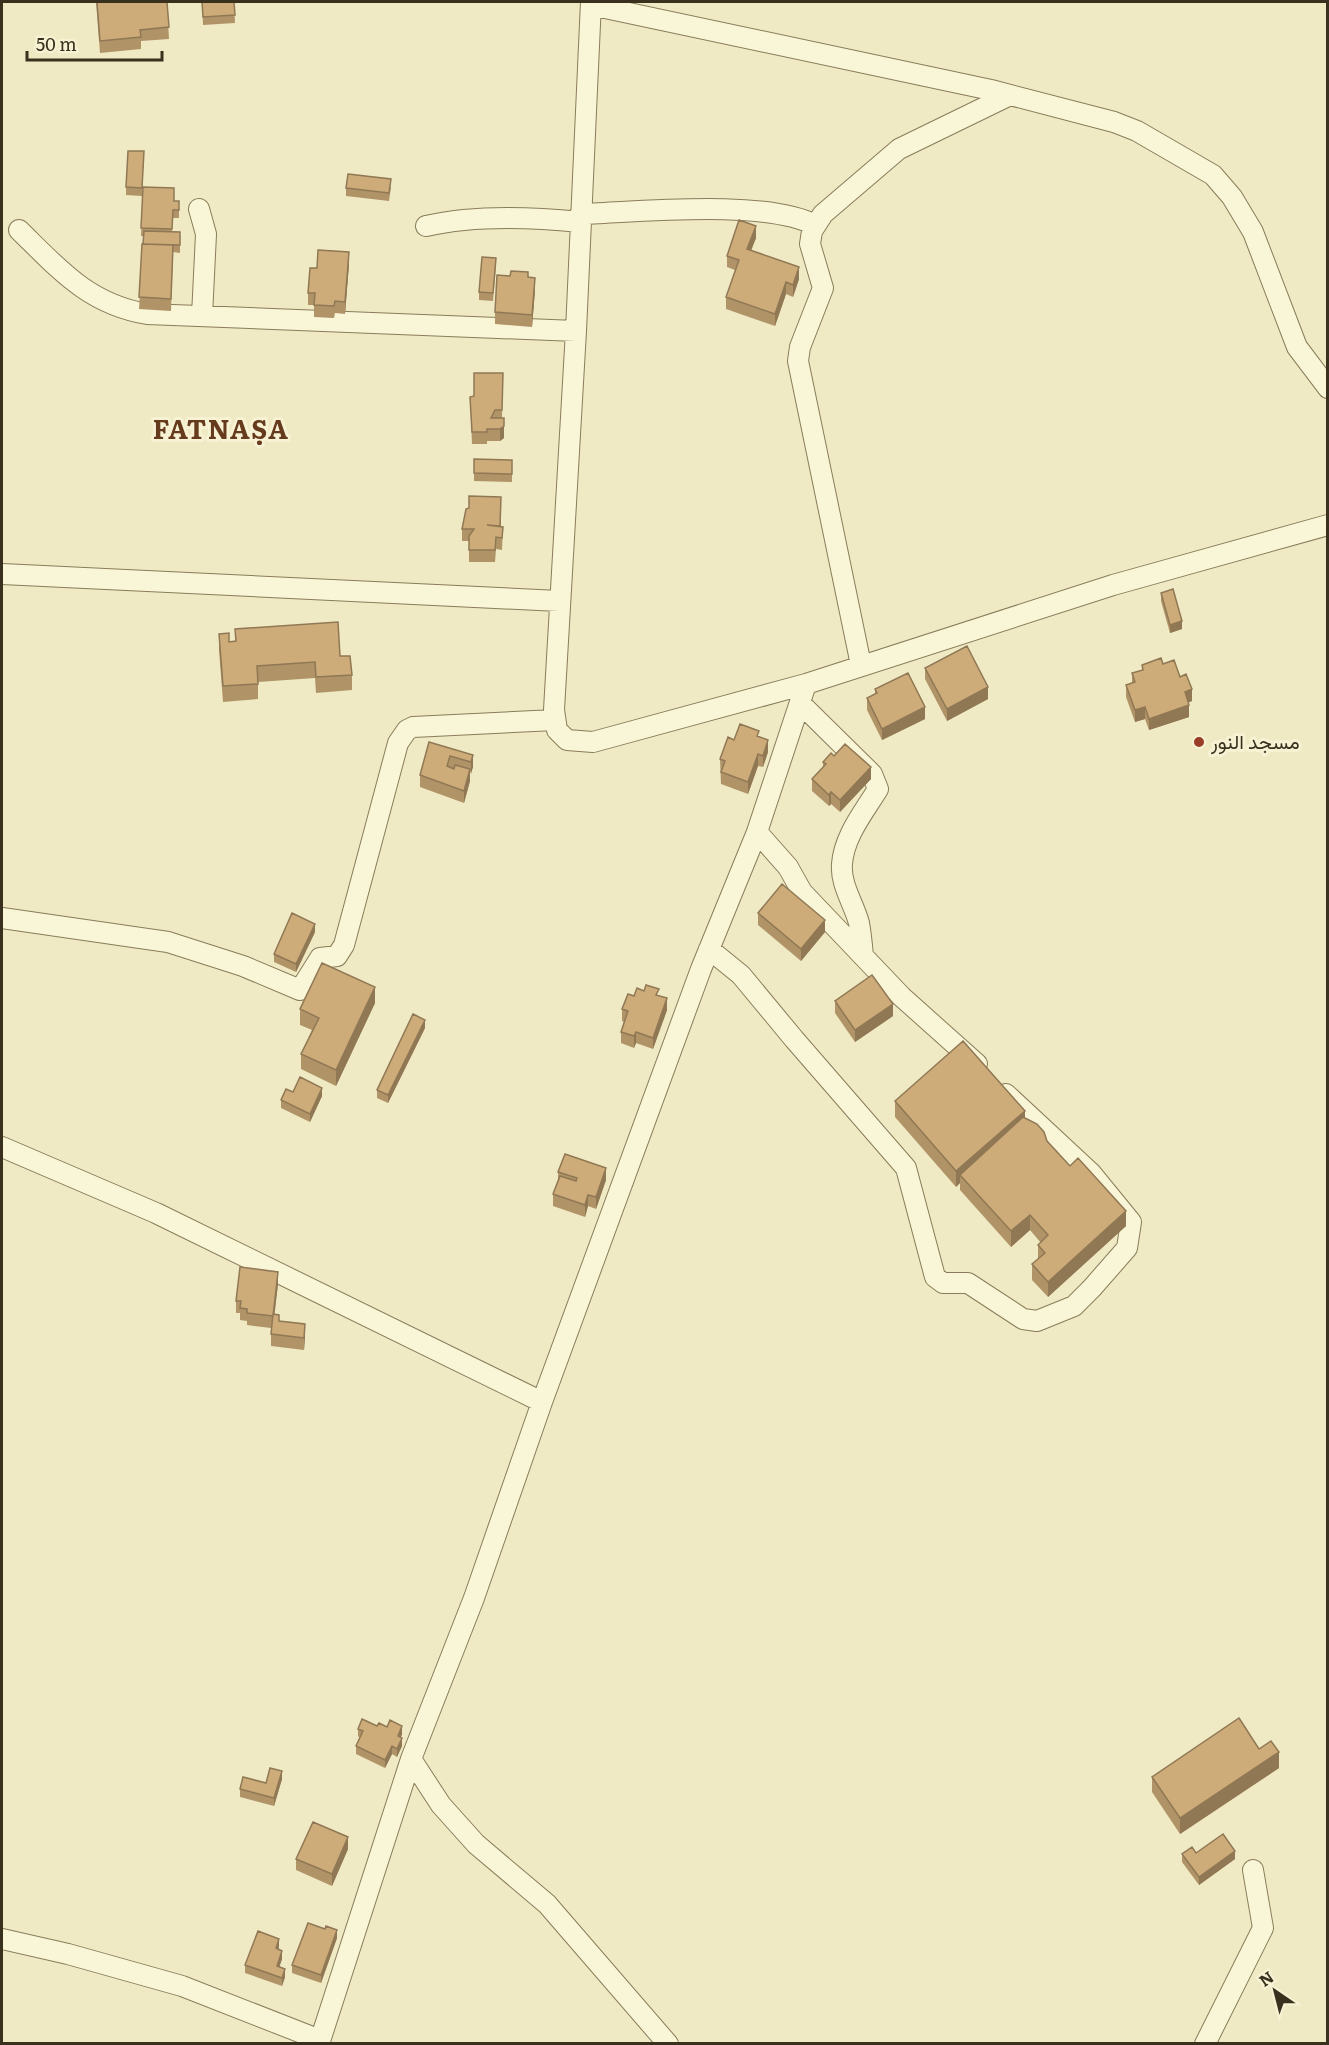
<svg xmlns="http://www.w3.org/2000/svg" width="1329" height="2045" font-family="Literata,Vazirmatn,serif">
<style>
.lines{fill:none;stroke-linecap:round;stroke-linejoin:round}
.street-casing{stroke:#897c5a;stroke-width:22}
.street{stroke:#f9f5d7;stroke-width:20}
.wall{fill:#b09468}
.shaded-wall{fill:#907855}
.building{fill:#cdac79;stroke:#907855;stroke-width:1.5}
.poi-dot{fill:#993d29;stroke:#f6f2d3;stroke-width:2}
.labels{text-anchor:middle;stroke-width:6;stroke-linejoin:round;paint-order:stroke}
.poi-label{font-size:20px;fill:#39301e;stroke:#f6f2d3;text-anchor:start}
.district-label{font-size:26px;font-weight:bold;letter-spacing:1.5px;fill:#663a1d;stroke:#f6f2d3}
</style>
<rect width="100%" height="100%" fill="#efeac4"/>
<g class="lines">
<defs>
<path id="street" d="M591 2 576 331 554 710 557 730 567 740 593 742 806 684 1113 585 1328 525
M591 5 991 90 1114 122 1137 131 1213 175 1232 197 1253 232 1297 347 1328 388
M199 209 206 234 202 316
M580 214C639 212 765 199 815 225
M426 226C473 215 532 217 580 222
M19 230C59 269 88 304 147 314L576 331
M2 574 559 601
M861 665 798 361 800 347 823 288 810 244 812 231 823 214 899 149 1010 95
M801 704 872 774 878 789C864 812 844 836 842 864 840 884 854 904 859 923 861 934 862 945 863 956
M757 832 788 867 802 892 902 997 977 1064
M2 918 168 942 243 966 300 990 320 958 337 956 344 945 398 743 407 730 413 727 555 720
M709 949 741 975 794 1039 906 1168 935 1277 943 1283H968L1023 1319 1037 1321 1074 1306 1092 1288 1127 1248 1131 1222 1091 1173 1006 1094
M2 1147 156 1213 542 1402
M411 1759 441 1805 476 1844 547 1904 668 2044
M2 1939 68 1954 182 1986 320 2040
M319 2044 411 1759 474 1598 542 1402 701 969 757 832 806 684
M1205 2044 1263 1928 1253 1870"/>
</defs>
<!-- street casing -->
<use href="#street" class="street-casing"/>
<!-- street -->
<use href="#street" class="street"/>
</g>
<!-- wall -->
<path class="wall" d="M96 2H167L169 39 141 41V49L100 53Z
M202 2H234L235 23 203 25Z
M144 151 142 196 126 195V187Z
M143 187 174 201H179V218H173L172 232H180V253L173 252 171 311 139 309 143 244 144 236H141Z
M391 187 389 201 346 196V188Z
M756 238 751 250 799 279 793 297 786 294 775 326 726 309V297L735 270 727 267V256Z
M349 264 345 314 335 313 334 318 314 317V305H308V293L317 268Z
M496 266 493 301 479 300V292Z
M528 277 535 290 532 327 495 324V312Z
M503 373 502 418 504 438 500 441H487V444H472L470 397 474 396Z
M474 459 512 460V482L474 481Z
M501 497V527H503L502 550 496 549 495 562H469V541H462V529L469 508Z
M1161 593 1182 629 1170 633 1161 601Z
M235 629 340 656 352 675V690L316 693 315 678 258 682V699L223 702 219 650V634L229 642 235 641Z
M1163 664 1180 677 1192 701 1189 702V717L1149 730 1145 719 1135 722 1126 697V685L1132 683V673L1142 670V665Z
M925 668 988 699 947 721 925 679Z
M875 689 925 719 882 740 867 710V698L875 694Z
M759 737 768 752 763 767 758 766 748 794 721 784 720 759 734 740Z
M429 742 473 755V767L470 774V781L464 803 420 787V775Z
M834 756 871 779 840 812 831 804 829 806 812 791V779L823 767V762Z
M758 913 825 932 801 961 758 925Z
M315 932 296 972 274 962V954Z
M659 995 667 1010 653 1049 636 1043 634 1048 621 1043V1032L624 1022 622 1021V1009L634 996Z
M835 1001 893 1016 855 1042 835 1013Z
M375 1003 336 1086 301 1069V1054L312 1030 300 1025V1009Z
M425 1028 388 1103 377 1098V1090Z
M322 1096 310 1122 281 1108V1100Z
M895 1101 1025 1118 1126 1226 1048 1297 1032 1280V1264L1038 1259V1245L1041 1243 1030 1230 1011 1247 960 1190V1183L956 1187 895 1117Z
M558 1172 606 1180 596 1209 588 1206 585 1217 553 1206V1194L558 1180Z
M278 1284 274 1314 279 1321 305 1336 304 1350 271 1346V1328L247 1325V1321L240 1320V1313H236V1301Z
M377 1726 402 1734 401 1737 402 1746 397 1757 392 1754 385 1768 356 1754V1746L360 1738 358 1736V1729Z
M1259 1749 1279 1768 1180 1834 1152 1792V1777Z
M282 1779 274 1806 240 1797V1789Z
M348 1849 332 1886 296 1870V1859Z
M1196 1853 1235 1859 1199 1885 1182 1862V1854Z
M337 1938 321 1983 292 1973V1965Z
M279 1947 278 1949 282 1959 279 1967 285 1977 282 1986 245 1973V1965Z"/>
<!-- shaded-wall -->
<path class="shaded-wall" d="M756 226V238L747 261V249Z
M349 252V264L345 314V302Z
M799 267V279L793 297V285Z
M535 278V290L532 327V315Z
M786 282V294L775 326V314Z
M504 426V438L500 441V429Z
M1182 621V629L1170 633V625Z
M988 687V699L947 721V709Z
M1192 689V701L1185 704V692Z
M1189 705V717L1149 730V719Z
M925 707V719L882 740V729Z
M1145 707V719L1135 722V710Z
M768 740V752L763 767V756Z
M758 754V766L748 794V782Z
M473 755V767L471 774V762Z
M871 767V779L840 812V800Z
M470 769V781L464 803V791Z
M831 792V804L829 806V795Z
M825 920V932L801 961V949Z
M315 924V932L296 972V964Z
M375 987V1003L336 1086V1070Z
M667 998V1010L653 1049V1038Z
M893 1004V1016L855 1042V1030Z
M425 1020V1028L388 1103V1095Z
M636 1032V1043L634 1048V1036Z
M322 1088V1096L310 1122V1114Z
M1025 1111V1127L960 1175V1183L956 1187V1171Z
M606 1168V1180L596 1209V1197Z
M588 1195V1206L585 1217V1205Z
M1126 1211V1226L1048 1297V1282Z
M1030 1215V1230L1011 1247V1231Z
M278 1272V1284L273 1328V1316Z
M305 1324V1336L304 1350V1338Z
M402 1726V1734L398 1744V1736Z
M402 1738V1746L397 1757V1749Z
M392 1746V1754L385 1768V1760Z
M1279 1752V1768L1180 1834V1818Z
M282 1771V1779L274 1806V1798Z
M348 1837V1849L332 1886V1874Z
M1235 1851V1859L1199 1885V1877Z
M337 1930V1938L321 1983V1975Z
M279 1939V1947L276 1956V1948Z
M282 1951V1959L277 1974V1966Z
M285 1969V1977L282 1986V1978Z"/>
<!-- building -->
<path class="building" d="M97 2H167L169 27 140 30 141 37 100 41Z
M202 2H234L235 15 203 17Z
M128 151H144L142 188 126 187Z
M348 174 391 179 389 193 346 188Z
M143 187 174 188V201H179V210H173L172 229 141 228Z
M739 220 756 226 747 249 799 267 793 285 786 282 775 314 726 297 739 260 727 256Z
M144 231 180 232V245L143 244Z
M142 244 173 245 171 299 139 297Z
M318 250 349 252 345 302 335 301 334 306 314 305 315 293H308L310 268H317Z
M482 257 496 258 493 293 479 292Z
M511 271 528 272V277L535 278 532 315 495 312 497 275 510 276Z
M474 373H503L502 410H495L491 418H504V426L500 429H487V432H472L470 397 474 396Z
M474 459 512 460V474L474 473Z
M469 496 501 497 500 526 487 525 503 527 502 538 496 537 495 550H469V536L474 529H462L466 509 469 508Z
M1173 589 1182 621 1170 625 1161 593Z
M338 622 340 656H350L352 675 316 677 315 662 257 666 258 684 223 686 219 634 229 633V642L236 641 235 629Z
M967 646 988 687 947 709 925 668Z
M1161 658 1163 664 1174 660 1180 677 1186 674 1192 689 1185 692 1189 705 1149 719 1145 707 1135 710 1126 685 1135 682 1132 673 1143 670 1142 665Z
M908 673 925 707 882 729 867 698 877 693 875 689Z
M740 724 759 731 757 736 768 740 763 756 758 754 748 782 721 772 725 761 720 759 728 737 734 740Z
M429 742 473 755 471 762 450 756 447 766 454 769 455 765 470 769 464 791 420 775Z
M845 744 871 767 840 800 831 792 829 795 812 779 826 764 823 762 831 753 834 756Z
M782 884 825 920 801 949 758 913Z
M292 913 315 924 296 964 274 954Z
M322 963 375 987 336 1070 301 1054 319 1018 300 1009Z
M872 975 893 1004 855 1030 835 1001Z
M646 985 659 989 656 995 667 998 653 1038 636 1032 634 1036 621 1032 628 1011 622 1009 628 994 634 996 637 988 644 991Z
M413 1014 425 1020 388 1095 377 1090Z
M963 1041 1025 1111 956 1171 895 1101Z
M300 1077 322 1088 310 1114 281 1100 286 1089 293 1092Z
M1023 1117 1037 1124 1044 1132 1047 1141 1070 1166 1078 1158 1126 1211 1048 1282 1032 1264 1045 1253 1038 1245 1048 1235 1030 1215 1011 1231 960 1175Z
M565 1154 606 1168 596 1197 588 1195 585 1205 553 1194 560 1176 576 1181 577 1178 558 1172Z
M240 1267 278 1272 273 1316 247 1313V1309L240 1308 241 1301H236Z
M273 1314 279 1315V1321L305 1324 304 1338 271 1334Z
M1239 1718 1259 1749 1271 1741 1279 1752 1180 1818 1152 1777Z
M362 1719 377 1726 379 1723 387 1727 390 1720 402 1726 398 1736 402 1738 397 1749 392 1746 385 1760 356 1746 363 1731 358 1729Z
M270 1768 282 1771 274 1798 240 1789 243 1777 266 1783Z
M313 1822 348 1837 332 1874 296 1859Z
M1223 1834 1235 1851 1199 1877 1182 1854 1192 1847 1196 1853Z
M308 1923 325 1929 326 1926 337 1930 321 1975 292 1965Z
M258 1931 279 1939 276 1948 282 1951 277 1966 285 1969 282 1978 245 1965Z"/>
<!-- markers -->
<circle class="poi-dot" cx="1199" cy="742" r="6"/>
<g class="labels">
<!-- poi labels -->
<g class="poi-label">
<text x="1211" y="749">مسجد النور</text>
</g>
<!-- district labels -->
<g class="district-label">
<text x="221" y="439">FATNAṢA</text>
</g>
</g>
<!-- border -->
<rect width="1329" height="2045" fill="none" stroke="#39301e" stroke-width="6"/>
<!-- north arrow -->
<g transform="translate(1275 1991) rotate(325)" stroke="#f6f2d3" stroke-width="4.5" paint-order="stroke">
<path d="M0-4.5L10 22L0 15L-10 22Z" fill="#39301e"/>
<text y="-9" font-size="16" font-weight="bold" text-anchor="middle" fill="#39301e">N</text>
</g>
<!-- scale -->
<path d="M27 51v9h135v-9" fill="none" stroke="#39301e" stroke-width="3"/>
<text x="36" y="51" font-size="18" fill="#39301e" stroke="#f6f2d3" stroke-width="4.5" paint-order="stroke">50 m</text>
</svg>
